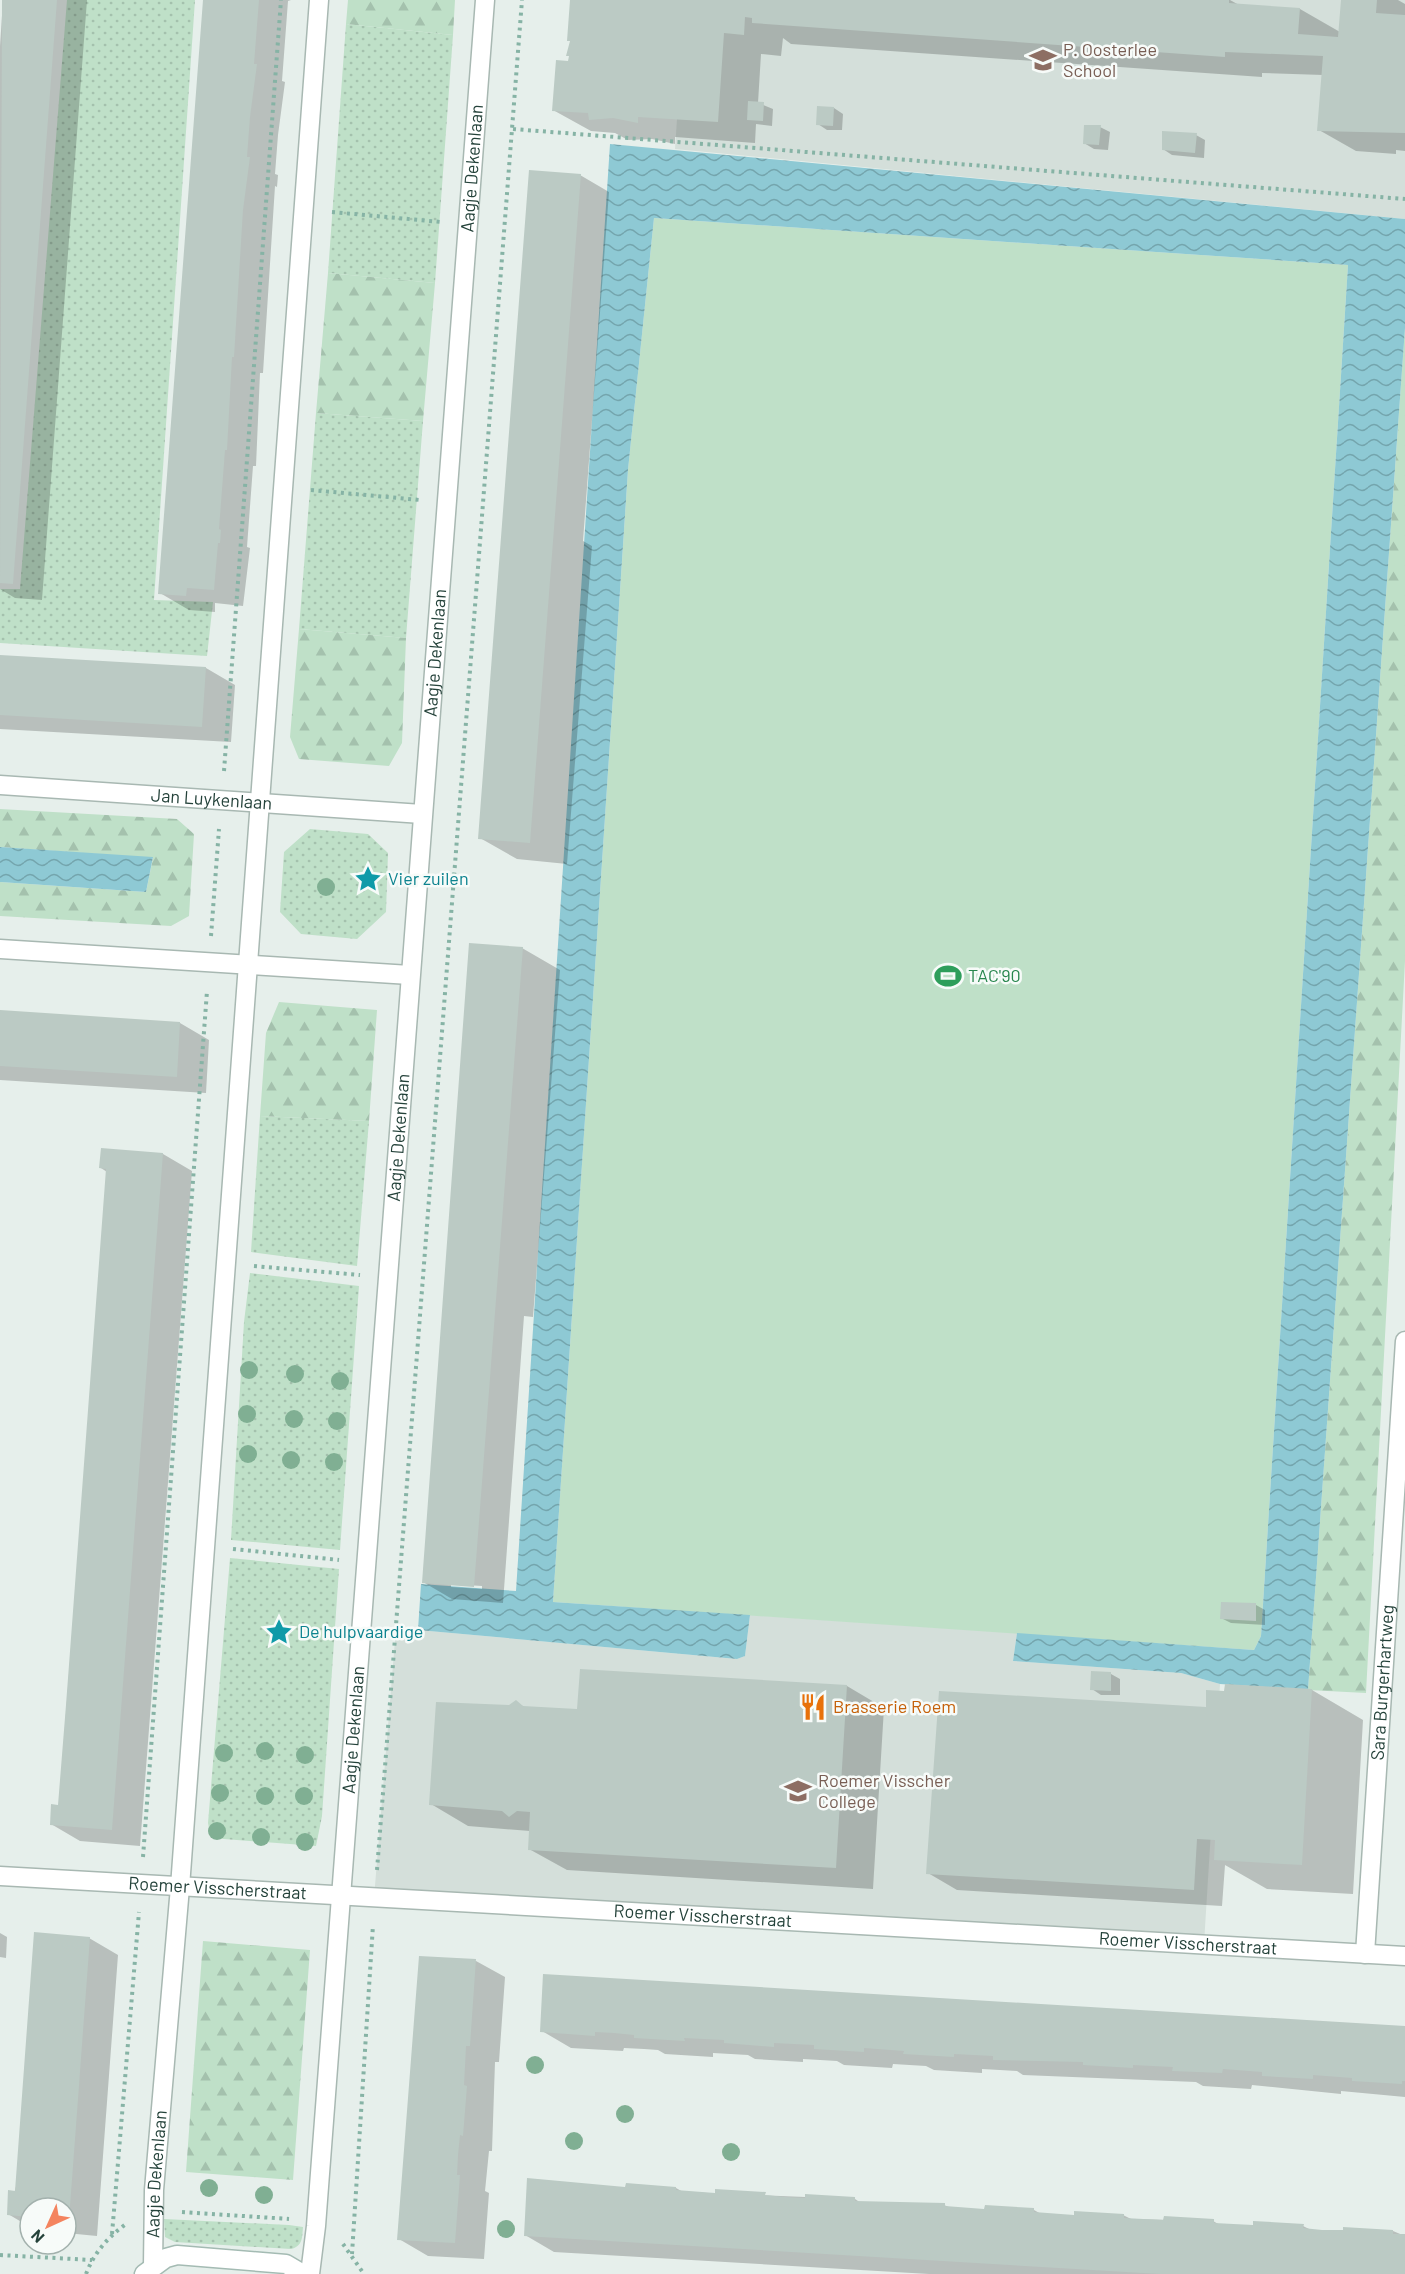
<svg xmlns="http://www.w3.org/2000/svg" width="1405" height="2274" font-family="Barlow,sans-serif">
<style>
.built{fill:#d4dfda}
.grass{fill:url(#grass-dots)}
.forest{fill:url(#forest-firs)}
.garden{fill:#bfe0c8}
.water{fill:url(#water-waves)}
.shadow{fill:#0003;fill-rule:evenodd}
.building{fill:#bbcac4}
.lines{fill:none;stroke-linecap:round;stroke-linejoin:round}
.street-casing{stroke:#a8b8b2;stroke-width:21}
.secondary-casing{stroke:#a4bbb3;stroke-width:21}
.path{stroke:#86b3a5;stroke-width:4;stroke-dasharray:3 4.5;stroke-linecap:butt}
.street{stroke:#fff;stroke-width:18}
.secondary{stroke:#fff;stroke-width:18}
.tree{fill:#80af93}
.labels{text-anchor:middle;stroke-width:5;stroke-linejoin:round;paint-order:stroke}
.education-label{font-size:18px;fill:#785e54;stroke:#f7fbf9;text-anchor:start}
.street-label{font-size:18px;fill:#24423a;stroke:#f7fbf9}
.culture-label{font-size:18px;fill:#0d838f;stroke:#f7fbf9;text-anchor:start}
.leisure-label{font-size:18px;fill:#27864d;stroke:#f7fbf9;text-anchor:start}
.food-label{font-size:18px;fill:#c56008;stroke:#f7fbf9;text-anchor:start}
</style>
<defs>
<pattern id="grass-dots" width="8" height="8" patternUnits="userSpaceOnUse" patternTransform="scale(1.5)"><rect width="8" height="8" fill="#bfe0c8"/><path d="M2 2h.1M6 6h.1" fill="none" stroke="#a4c1ad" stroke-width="1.8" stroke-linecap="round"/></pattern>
<pattern id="forest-firs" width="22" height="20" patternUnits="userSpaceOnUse" patternTransform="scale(1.5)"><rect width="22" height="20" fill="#bfe0c8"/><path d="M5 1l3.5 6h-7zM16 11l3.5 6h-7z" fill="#a4c1ad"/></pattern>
<pattern id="water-waves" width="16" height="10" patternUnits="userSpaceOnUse" patternTransform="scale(1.5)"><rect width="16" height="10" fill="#8ec9d4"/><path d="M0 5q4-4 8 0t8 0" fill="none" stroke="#74a5ad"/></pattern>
</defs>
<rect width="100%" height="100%" fill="#e6efeb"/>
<!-- built -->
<path class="built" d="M685 0H1405V219L675 149Z
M750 1615 1017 1633 1013 1661 1181 1673 1220 1684 1204 1944 374 1898 396 1628 737 1659 745 1656Z"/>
<!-- grass -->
<path class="grass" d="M67 0H195L154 600 213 602 207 656 0 643V589H20Z
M346 24 453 35 435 283 328 273Z
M316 413 423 421 406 638 299 629Z
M310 829 368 834 388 853 386 912 357 939 301 934 280 912 284 852Z
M260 1116 369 1121 357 1266 251 1252Z
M250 1273 359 1286 340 1550 231 1540 244 1322Z
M230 1558 339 1569 322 1816 316 1846 211 1838 208 1823Z
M164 2219 289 2225 303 2227C302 2238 303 2246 291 2249L175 2242 165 2237Z"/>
<!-- forest -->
<path class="forest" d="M348 0H455L453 35 346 24Z
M328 273 435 283 423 421 316 413Z
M1405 328V961L1366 1693 1308 1690Z
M299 629 406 638 402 743 389 766 299 759 290 737Z
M0 809 177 819 194 834 189 916 171 926 0 916V882L146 892 153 858 0 847Z
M279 1002 377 1010 369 1121 260 1116 266 1033Z
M203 1941 310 1950 293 2180 186 2172Z"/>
<!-- garden -->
<path class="garden" d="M654 218 1348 265 1261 1636 1254 1650 553 1602 628 470Z"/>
<!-- water -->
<path class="water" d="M610 144 1405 219V328L1308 1690 1220 1684 1181 1673 1013 1661 1017 1633 1254 1650 1261 1636 1348 265 654 218 628 470 553 1602 750 1615 745 1656 737 1659 418 1630 421 1584 516 1591Z
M0 847 153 857 146 892 0 882Z"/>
<!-- shadow -->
<path class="shadow" d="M3 0H87L42 600 15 598 0 589V46Z
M205 0H291L288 1 282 81 285 82 278 135 275 174 278 175 277 187 275 186 263 373H260L256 466H253L247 547 250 548 243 606 215 603V612L189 610 160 593Z
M572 0H1230L1239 5 1300 9 1340 32 1342 0H1398L1405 4V151L1396 150V154L1356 151 1319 130 1323 75 1262 73V77L791 44 783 38 781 56 761 54 758 103 773 109 772 126 756 124 755 143 675 137V144L652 139 628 140 615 133 591 131 553 110 570 62Z
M834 108 843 114 842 130H827L818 124Z
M1100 127 1110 132 1108 150 1094 149 1084 143Z
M1196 135 1205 140 1204 158 1172 155 1163 149Z
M580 175 609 192 583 541 592 546 567 864 517 859 480 838Z
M0 656 206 668 235 685 231 742 0 729Z
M522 948 560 970 533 1317 524 1316 503 1603 452 1599 423 1582ZM451 1584 482 1586V1589L451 1587Z
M0 1012 180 1023 209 1040 206 1093 0 1080Z
M163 1154 192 1171 140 1846 80 1841 51 1824 59 1806 107 1172 101 1168Z
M1256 1605 1265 1610V1625L1231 1623 1221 1618Z
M1111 1674 1120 1679V1695H1101L1092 1689Z
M847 1686 884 1708 873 1889 567 1870 529 1849 530 1831 468 1826 431 1804 516 1702 526 1708 579 1711Z
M1312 1690 1363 1720 1353 1894 1267 1889 1225 1865 1222 1906 957 1890 928 1873 1207 1708Z
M0 1933 7 1937 6 1958 0 1957Z
M89 1938 118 1955 97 2236 66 2233V2208H30V2227L8 2214Z
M420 1957 476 1961 505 1977 499 2062H495L492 2151H489L485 2191 489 2193 484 2259 428 2256 399 2239Z
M1405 2028V2097L1341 2091V2094L1252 2085 1251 2089 1203 2086 1196 2082 1023 2075 1017 2071 982 2069V2073L934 2070 926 2066 893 2064 892 2068 844 2065 837 2061 803 2059V2062L755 2059 748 2055 713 2053V2057L665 2054 658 2050 644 2049 624 2048 623 2051 571 2048 542 2031Z
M676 2188 683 2192 855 2199 861 2203 944 2205 951 2208 985 2211 1034 2210 1041 2214 1075 2216 1123 2215 1131 2219 1213 2221 1220 2225 1303 2226 1311 2230 1393 2231 1405 2236V2274H929L554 2252 525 2235 626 2189Z"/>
<!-- building -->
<path class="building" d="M2 0H57L13 584 0 583Z
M203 0H259L254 64H257L250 117 247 157H250L243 210 234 357H232L227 450H225L219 529 221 530 220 543H218L214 590 187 588 186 596 158 594Z
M570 0H1229V3L1300 8 1298 34 1338 37 1341 0H1377L1376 13 1405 15V133L1317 131 1323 56 1225 52V57L752 23V18L745 17 744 35 724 33 718 122 638 117V123L613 118 589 120 588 113 552 111 556 60 568 61 569 56H566L570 41H567Z
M748 101 764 102 763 121 747 120Z
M817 106 834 107 833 126 816 125Z
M1084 125H1101L1099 145 1083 144Z
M1162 131 1197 133 1195 153 1162 150Z
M529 170 581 174 530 843 478 839Z
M0 655 206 667 202 727 0 715Z
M469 943 523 947 474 1587 422 1583Z
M0 1010 180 1022 177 1077 0 1066Z
M101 1148 163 1153 112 1830 50 1825 51 1804 58 1805 66 1705 106 1169 99 1168Z
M1221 1602 1256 1603V1621L1220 1619Z
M580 1669 847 1685 836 1868 528 1850 530 1812 517 1811 509 1817 502 1811 429 1805 436 1702 509 1705 516 1700 523 1706 577 1709Z
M1091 1671 1111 1672V1691L1090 1690Z
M1225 1684 1312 1689 1302 1865 1214 1860 1215 1840 1197 1839 1194 1890 926 1874 939 1691 1206 1707V1690L1224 1691Z
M34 1932 90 1937 69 2220H66V2208H30V2217L7 2215 8 2190 15 2191Z
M419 1956 476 1959 470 2046H466L465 2066 464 2085 467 2086 463 2136 460 2135 458 2155 457 2175H460L455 2243 397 2240Z
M543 1974 1405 2026V2081H1402V2084L1352 2081V2078L1313 2075V2079L1262 2076V2072L1223 2069 1222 2073 1172 2071 1173 2067 1133 2065V2068L1083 2065V2062L993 2060V2056L954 2054V2057L903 2054 904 2051 864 2048V2052L814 2049V2045L774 2043V2047L724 2043V2040L684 2038 685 2041 634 2038V2035L614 2033 595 2032V2036L540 2032Z
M527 2178 625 2187 626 2183 676 2187V2190L715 2193V2189L766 2192 765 2195 785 2197 805 2198V2194L855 2197V2201L945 2203V2206L984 2209 985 2205 1034 2208V2212L1074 2215V2211L1124 2214V2218L1163 2220 1164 2216 1214 2219V2223L1253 2225V2221L1304 2224 1303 2228 1322 2230H1343V2227L1393 2230V2234H1405V2274H1160L524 2236Z"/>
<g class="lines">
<defs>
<g id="street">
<path id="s1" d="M0 785 422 814"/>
<path d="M0 949 410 975"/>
<path id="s2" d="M0 1876 1405 1956"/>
<path id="s3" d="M1365 1954 1405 1341"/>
<path id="s4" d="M153 2266 154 2190 180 1887 319 0"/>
<path id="s5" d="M310 2274 316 2226 485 0"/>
</g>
<path id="secondary" d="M144 2274 166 2258 177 2255 286 2264 303 2274"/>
</defs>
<!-- street casing -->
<use href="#street" class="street-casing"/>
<!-- secondary casing -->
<use href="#secondary" class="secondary-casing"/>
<!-- path -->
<path class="path" d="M513 129 1405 199
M332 212 441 222
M311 490 420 500
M224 771 281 0
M211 936 219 829
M254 1266 360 1275
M233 1549 339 1560
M143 1857 207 991
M377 1870 522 0
M182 2212 289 2219
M112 2234 139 1912
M343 2244 364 2274
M352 2254 373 1925
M0 2255 92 2260
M86 2274C94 2253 108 2237 126 2224"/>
<!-- street -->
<use href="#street" class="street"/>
<!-- secondary -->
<use href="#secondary" class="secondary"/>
</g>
<!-- trees -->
<g class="tree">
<circle cx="326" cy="887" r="9"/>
<circle cx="249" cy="1370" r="9"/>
<circle cx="295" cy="1374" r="9"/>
<circle cx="340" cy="1381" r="9"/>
<circle cx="247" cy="1414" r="9"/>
<circle cx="294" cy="1419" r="9"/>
<circle cx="337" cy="1421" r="9"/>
<circle cx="248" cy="1454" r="9"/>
<circle cx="291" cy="1460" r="9"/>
<circle cx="334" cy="1462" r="9"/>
<circle cx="265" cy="1751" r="9"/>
<circle cx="224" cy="1753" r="9"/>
<circle cx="305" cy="1755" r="9"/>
<circle cx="220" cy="1793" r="9"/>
<circle cx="265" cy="1796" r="9"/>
<circle cx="304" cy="1796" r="9"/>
<circle cx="217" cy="1831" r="9"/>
<circle cx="261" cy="1837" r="9"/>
<circle cx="305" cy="1842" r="9"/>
<circle cx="535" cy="2065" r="9"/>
<circle cx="625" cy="2114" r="9"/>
<circle cx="574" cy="2141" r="9"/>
<circle cx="731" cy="2152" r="9"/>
<circle cx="209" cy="2188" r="9"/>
<circle cx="264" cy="2195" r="9"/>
<circle cx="506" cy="2229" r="9"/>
</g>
<!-- icons -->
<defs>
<symbol id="school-bare" viewBox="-9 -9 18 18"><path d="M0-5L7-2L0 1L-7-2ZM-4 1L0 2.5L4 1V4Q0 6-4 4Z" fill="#8d6e63" stroke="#f7fbf9" stroke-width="2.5" paint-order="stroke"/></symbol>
<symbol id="sight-bare" viewBox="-9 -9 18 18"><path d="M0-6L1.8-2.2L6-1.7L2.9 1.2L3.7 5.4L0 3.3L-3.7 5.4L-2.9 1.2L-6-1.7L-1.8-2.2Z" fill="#0f9aa8" stroke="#f7fbf9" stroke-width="2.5" paint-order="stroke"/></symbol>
<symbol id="stadium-bare" viewBox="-9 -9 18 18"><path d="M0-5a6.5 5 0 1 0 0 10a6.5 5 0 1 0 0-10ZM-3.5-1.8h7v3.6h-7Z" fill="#2e9e5b" stroke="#f7fbf9" stroke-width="2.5" paint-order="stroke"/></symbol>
<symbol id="restaurant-bare" viewBox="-9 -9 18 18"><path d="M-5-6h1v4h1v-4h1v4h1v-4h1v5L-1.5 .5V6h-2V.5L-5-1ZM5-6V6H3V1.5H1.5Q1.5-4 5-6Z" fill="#e8710a" stroke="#f7fbf9" stroke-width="2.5" paint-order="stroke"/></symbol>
</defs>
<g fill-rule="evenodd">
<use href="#school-bare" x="1024" y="41" width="38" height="38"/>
<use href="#sight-bare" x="349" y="860" width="38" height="38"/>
<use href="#stadium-bare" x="929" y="957" width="38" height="38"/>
<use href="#sight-bare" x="260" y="1613" width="38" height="38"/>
<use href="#restaurant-bare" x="794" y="1688" width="38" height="38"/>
<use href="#school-bare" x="779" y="1772" width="38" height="38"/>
</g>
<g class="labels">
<!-- education labels -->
<g class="education-label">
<text x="1063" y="56">P. Oosterlee<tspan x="1063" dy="21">School</tspan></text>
<text x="818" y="1787">Roemer Visscher<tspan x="818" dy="21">College</tspan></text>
</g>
<!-- street labels -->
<g class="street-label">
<text dy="6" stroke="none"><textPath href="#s5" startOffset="2112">Aagje Dekenlaan</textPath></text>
<text dy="6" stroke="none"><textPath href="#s5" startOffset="1626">Aagje Dekenlaan</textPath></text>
<text dy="6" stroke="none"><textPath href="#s1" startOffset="212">Jan Luykenlaan</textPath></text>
<text dy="6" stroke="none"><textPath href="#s5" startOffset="1140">Aagje Dekenlaan</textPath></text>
<text dy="6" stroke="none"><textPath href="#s3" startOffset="272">Sara Burgerhartweg</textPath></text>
<text dy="6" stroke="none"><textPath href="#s5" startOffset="546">Aagje Dekenlaan</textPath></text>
<text dy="6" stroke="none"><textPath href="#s2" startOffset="218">Roemer Visscherstraat</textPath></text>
<text dy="6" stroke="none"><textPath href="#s2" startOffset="704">Roemer Visscherstraat</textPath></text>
<text dy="6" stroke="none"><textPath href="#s2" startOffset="1190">Roemer Visscherstraat</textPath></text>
<text dy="6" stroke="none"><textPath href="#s4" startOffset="92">Aagje Dekenlaan</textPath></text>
</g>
<!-- culture labels -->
<g class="culture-label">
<text x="388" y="885">Vier zuilen</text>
<text x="299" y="1638">De hulpvaardige</text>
</g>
<!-- leisure labels -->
<g class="leisure-label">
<text x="968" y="982">TAC'90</text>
</g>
<!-- food labels -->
<g class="food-label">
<text x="833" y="1713">Brasserie Roem</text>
</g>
</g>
<!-- north arrow -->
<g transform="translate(48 2226) rotate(225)"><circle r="28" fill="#f7fbf9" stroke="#a3b1ad" stroke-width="1.5"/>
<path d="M0-4.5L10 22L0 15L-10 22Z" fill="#f4845f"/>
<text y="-9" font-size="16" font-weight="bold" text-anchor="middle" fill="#24423a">N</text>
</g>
</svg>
